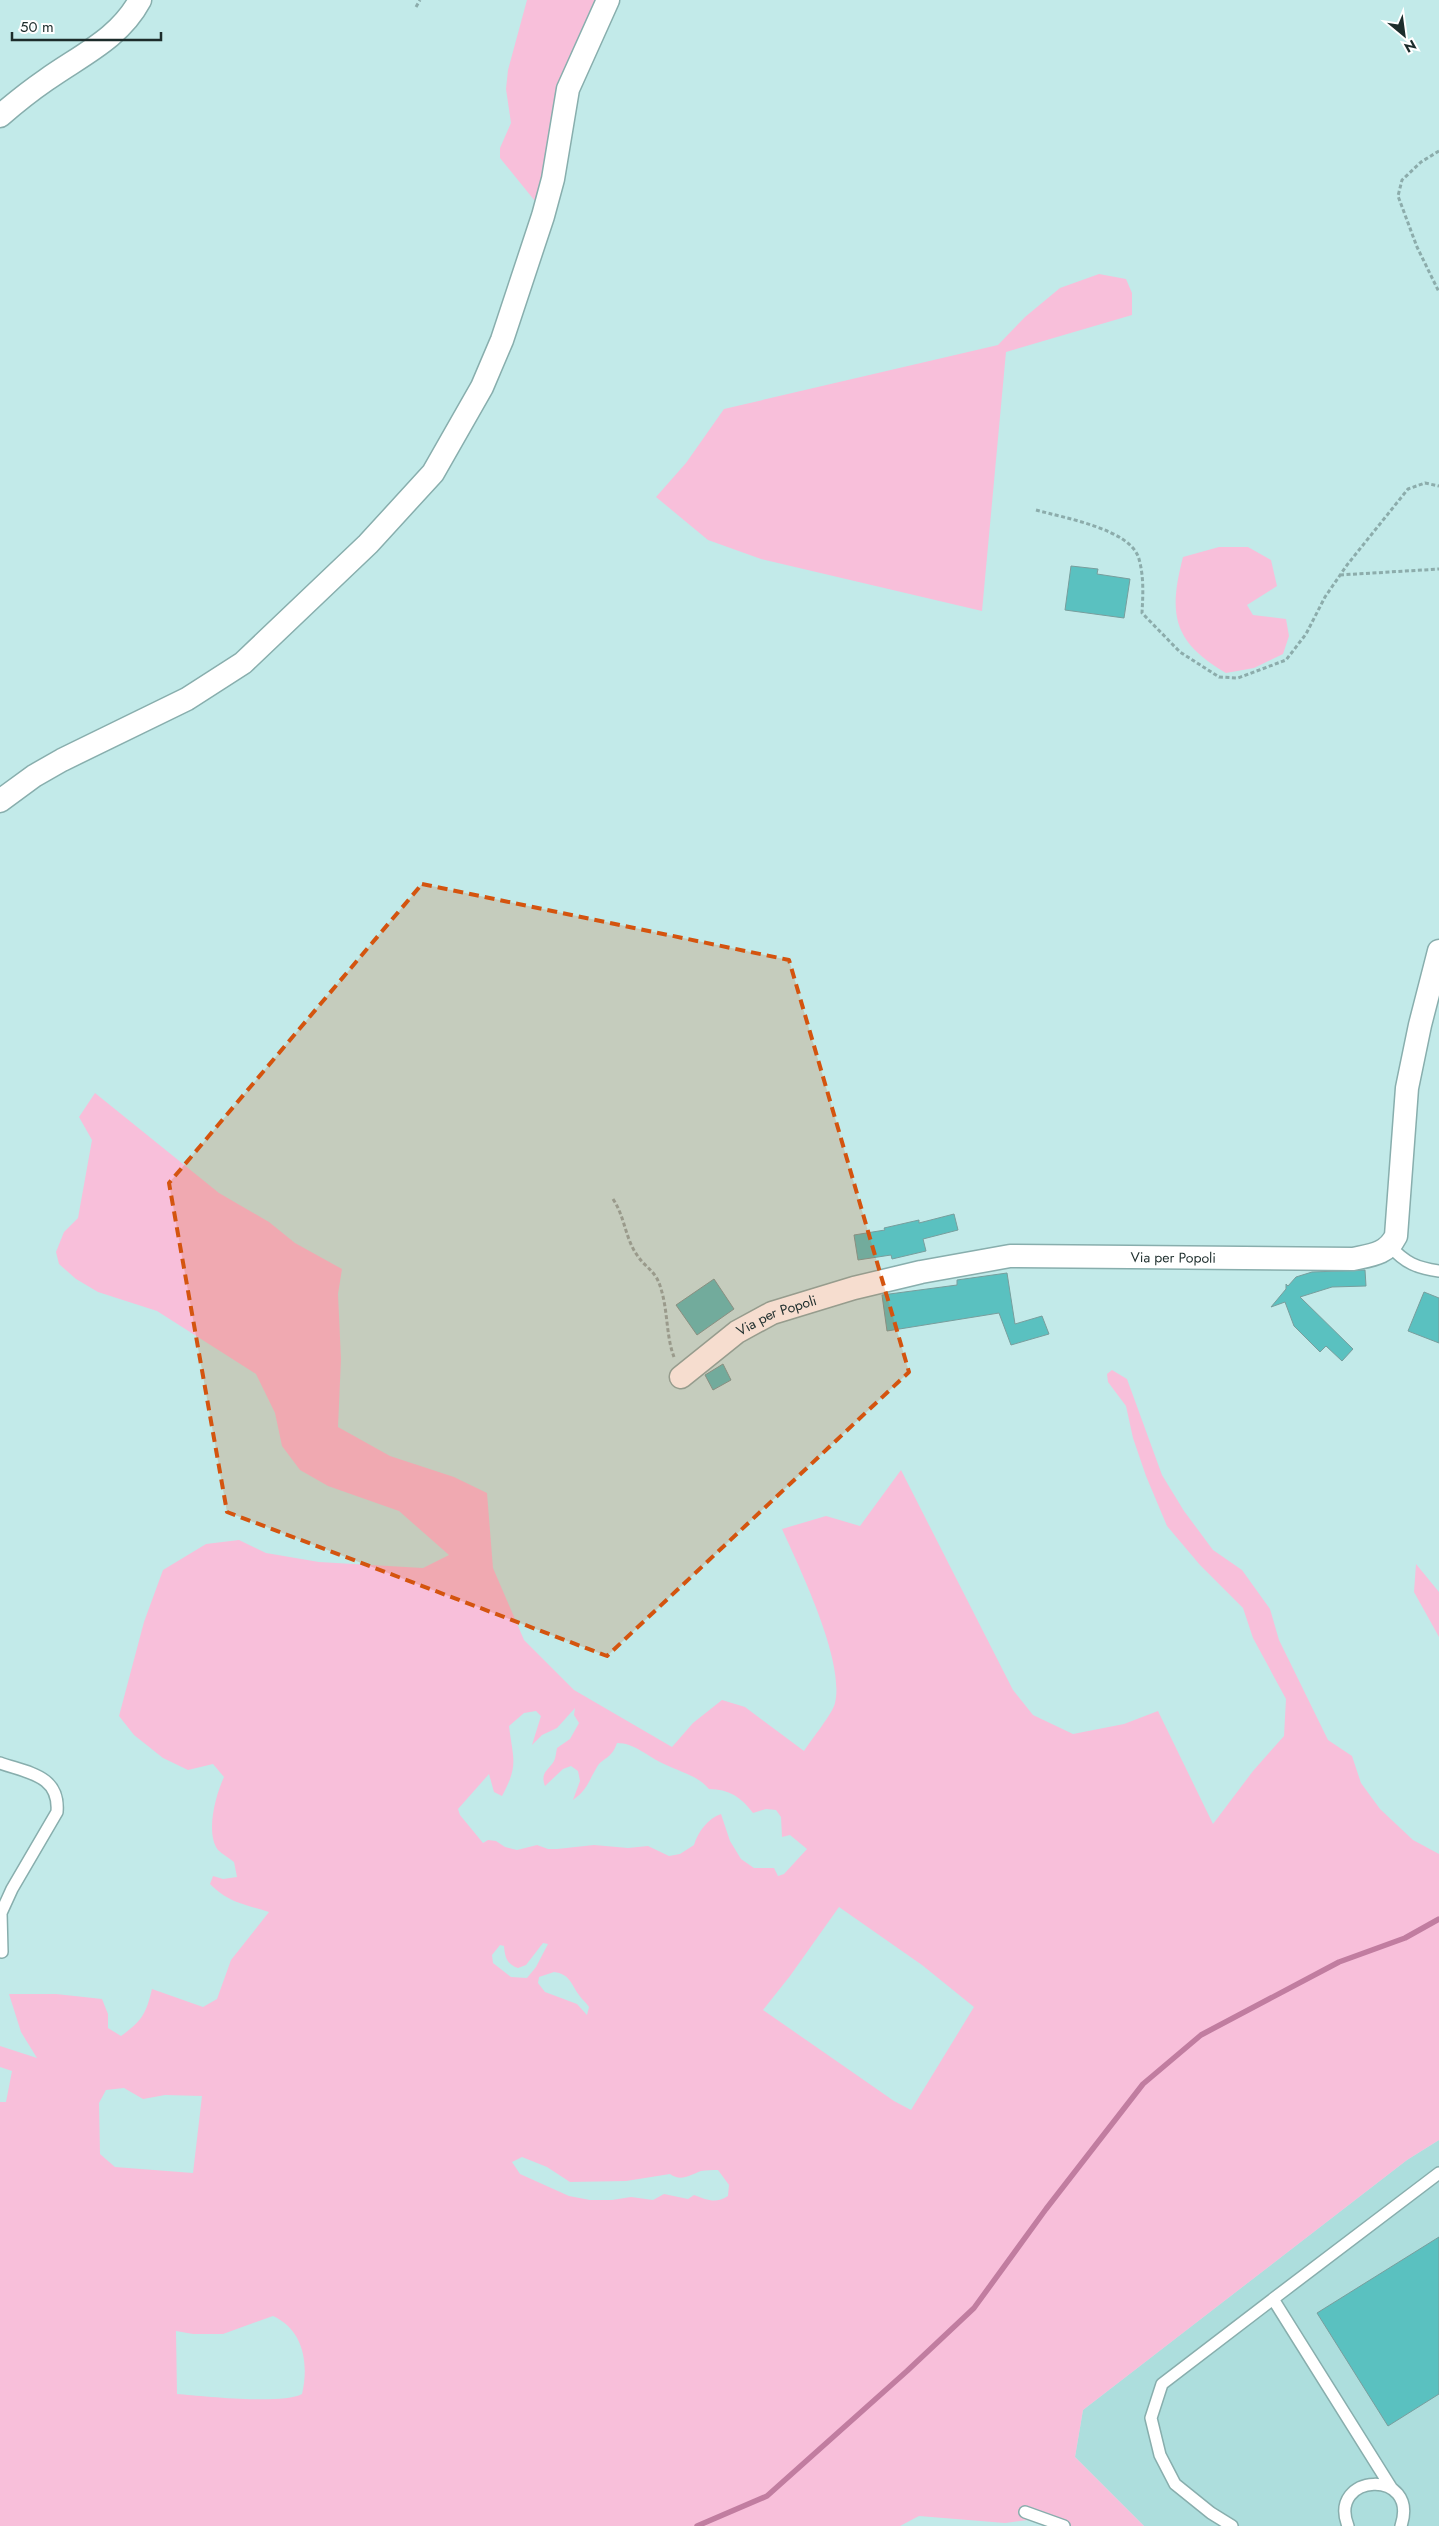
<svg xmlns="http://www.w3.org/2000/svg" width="1439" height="2526" font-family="Jost,sans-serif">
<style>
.built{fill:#addedd}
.green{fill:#f8bfda;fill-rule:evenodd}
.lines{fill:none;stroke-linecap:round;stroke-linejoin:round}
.stream{stroke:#c17da0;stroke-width:5.5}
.building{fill:#5ac1c0;stroke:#789e9d}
.service-casing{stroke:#88aead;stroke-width:14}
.minor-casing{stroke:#88aead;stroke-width:25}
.path{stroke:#8cacab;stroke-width:3;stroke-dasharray:4 2.5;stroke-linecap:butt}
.service{stroke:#fff;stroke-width:11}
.minor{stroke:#fff;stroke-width:22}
.marked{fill:#d4540f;fill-opacity:0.2;stroke:#d4540f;stroke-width:4;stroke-dasharray:10 6;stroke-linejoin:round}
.labels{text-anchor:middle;stroke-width:4.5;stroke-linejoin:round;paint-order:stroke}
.street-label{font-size:14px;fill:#1c2c2b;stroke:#fff}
</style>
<rect width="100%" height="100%" fill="#c2eae9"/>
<!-- built -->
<path class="built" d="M1439 2140V2526H1144L1075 2457 1083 2410 1407 2160Z"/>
<!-- green -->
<path class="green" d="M527 0H604L539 206 500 158V148L511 123 506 89 508 70Z
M1099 274 1126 279 1132 293V315L1006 352 982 611 761 559 708 540 656 497 686 463 724 409 998 345 1025 317 1060 288Z
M1219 547H1248L1271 560 1277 586 1247 605 1253 615 1286 619 1289 636 1283 654 1254 668 1226 673C1173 642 1168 615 1183 557Z
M95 1093 219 1193 269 1222 295 1243 342 1269 338 1294 341 1359 338 1427 390 1456 454 1477 487 1493 493 1568 524 1640 574 1690 672 1747 693 1723 722 1700 745 1707 804 1751C811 1740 833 1713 835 1703 845 1661 800 1569 782 1529L826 1516 860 1526 901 1470 1013 1690 1033 1715 1073 1734 1124 1724 1158 1711 1213 1824 1253 1771 1284 1736 1286 1699 1253 1638 1243 1608 1200 1565 1167 1526 1146 1476 1133 1438 1126 1406 1108 1382 1107 1374 1112 1370 1127 1379 1162 1475 1184 1511 1213 1550 1242 1570 1270 1609 1279 1640 1328 1740 1352 1756 1361 1783 1380 1809 1413 1840 1439 1854V2140L1407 2160 1083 2410 1075 2457 1144 2526H1046L1028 2520 1005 2523 919 2516 900 2526H0V2102H6L12 2071 0 2067V2046L37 2058 21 2032 9 1994H56L102 1999 108 2014V2028L121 2036C142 2021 146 2014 152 1989L203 2007 217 1999 231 1960 269 1912C244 1904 229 1903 210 1884L213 1876 223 1879 237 1877 234 1862C229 1858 222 1854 218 1850 205 1833 216 1794 224 1777L213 1764 188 1770 163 1758 134 1735 119 1716 144 1622 163 1570 206 1544 239 1540 266 1553 319 1562 423 1568 449 1555 399 1511 328 1486 300 1470 282 1446 275 1413 256 1374 157 1311 98 1292 76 1279 59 1264 56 1252 64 1232 78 1218 92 1140 79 1117ZM575 1708 574 1715 579 1723 570 1739 557 1748C556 1752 556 1757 554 1761 548 1771 540 1772 545 1786L563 1769 571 1766 578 1771 580 1781 573 1800C588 1789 588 1782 597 1767 603 1757 611 1760 617 1743 635 1743 648 1757 664 1764 680 1772 697 1775 709 1789 729 1789 741 1797 753 1813L766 1809 776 1810 781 1817 782 1837 790 1835 807 1849 784 1874 778 1876 774 1868H754L741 1859 730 1841 721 1814C708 1818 698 1832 694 1845L680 1854 669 1856 648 1846 628 1848 594 1845 557 1849H548L537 1845 517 1850 505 1847 496 1841 488 1840 483 1843 460 1815 458 1809 489 1774 494 1792 502 1796C519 1765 513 1759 509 1726L524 1713 536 1711 541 1716 532 1745 542 1735 557 1728ZM839 1907 922 1965 974 2007 911 2110 894 2101 763 2010 790 1976ZM543 1943 548 1944 536 1967 527 1978 511 1977 493 1963 492 1955 500 1945 504 1946C505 1958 507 1964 518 1968L526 1965ZM554 1972C570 1974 571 1984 579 1995 582 2000 586 2002 589 2007L587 2015 577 2004 545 1992 538 1983 539 1977ZM124 2088 143 2099 165 2095 202 2096 193 2173 115 2167 100 2154 99 2103 106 2090ZM522 2157 547 2167 570 2182 626 2181 670 2174C681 2182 690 2175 701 2171 706 2170 713 2170 718 2170L729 2185 728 2196C716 2204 707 2200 694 2195L688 2199 664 2194 653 2200 631 2197 612 2200H590L569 2196 520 2174 512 2162ZM273 2316C304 2330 309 2364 302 2394 281 2405 203 2396 177 2394L176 2331 193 2334H223Z
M1416 1564 1439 1592V1637L1414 1592Z"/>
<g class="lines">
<!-- stream -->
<path class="stream" d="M697 2526 767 2496 907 2371 974 2308 1046 2209 1143 2084 1201 2035 1339 1962 1405 1938 1439 1919"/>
</g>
<!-- building -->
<path class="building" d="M1071 566 1098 569 1097 574 1130 579 1124 618 1065 610Z
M954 1214 958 1230 923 1239 926 1251 892 1259 891 1255 858 1260 854 1235 885 1230 884 1228 919 1220V1223Z
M1365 1270 1366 1286 1332 1287 1300 1297 1353 1349 1342 1361 1326 1346 1320 1352 1294 1326 1285 1302 1271 1307 1286 1289V1284L1288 1286 1296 1277 1312 1272Z
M1007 1273 1015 1324 1042 1316 1049 1334 1011 1345 999 1313 887 1331 882 1295 957 1285V1280Z
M714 1279 734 1309 697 1335 676 1305Z
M1424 1292 1439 1298V1343L1408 1331Z
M723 1364 731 1380 713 1390 705 1375Z
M1439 2237V2394L1388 2426 1317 2313Z"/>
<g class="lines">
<defs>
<path id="service" d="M1390 1246C1405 1263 1417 1268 1439 1271
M0 1763C28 1773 60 1775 57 1812L12 1889 1 1913 2 1952
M1273 2299 1439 2173
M1025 2512 1064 2526
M1232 2526 1211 2513 1175 2484 1160 2455 1151 2418 1162 2384 1273 2299 1392 2489
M1348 2526C1327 2473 1420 2468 1401 2526"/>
<g id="minor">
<path d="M0 116C15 103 30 91 46 80 81 55 119 39 140 0"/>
<path d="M0 801 34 776 62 760 187 699 243 663 368 544 433 473 482 387 502 340 543 216 553 179 568 89 608 0"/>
<path id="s1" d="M681 1377 737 1332 772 1313 854 1288 921 1272 1010 1256 1353 1259C1372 1255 1387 1254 1396 1236L1407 1088 1420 1025 1439 951"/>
</g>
</defs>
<!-- service casing -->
<use href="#service" class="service-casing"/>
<!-- minor casing -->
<use href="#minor" class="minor-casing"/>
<!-- path -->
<path class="path" d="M416 7 420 0
M1439 151 1421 162 1402 180 1398 196 1417 247 1439 292
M1036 510C1064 518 1131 529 1139 559 1144 577 1143 595 1142 613L1180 652 1219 677 1238 678 1286 660 1306 634 1325 597 1347 565 1408 489 1425 483 1439 486
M1340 575 1439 569
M613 1199C625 1217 625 1238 637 1255 646 1269 656 1270 661 1289 668 1311 666 1336 674 1357"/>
<!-- service -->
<use href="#service" class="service"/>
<!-- minor -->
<use href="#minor" class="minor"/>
</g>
<!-- marked area -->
<path class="marked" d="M422 884 789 960 909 1372 607 1656 227 1512 169 1183Z"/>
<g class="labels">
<!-- street labels -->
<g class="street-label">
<text dy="5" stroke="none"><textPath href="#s1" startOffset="520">Via per Popoli</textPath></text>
<text dy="5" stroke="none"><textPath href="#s1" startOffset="115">Via per Popoli</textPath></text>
</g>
</g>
<!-- north arrow -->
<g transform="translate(1404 35) rotate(151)" stroke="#ffffff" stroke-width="4" paint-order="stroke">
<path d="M0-4L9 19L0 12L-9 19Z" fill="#1c2c2b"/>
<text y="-8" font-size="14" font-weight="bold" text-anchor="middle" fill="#1c2c2b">N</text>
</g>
<!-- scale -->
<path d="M12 32v8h149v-8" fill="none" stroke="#1c2c2b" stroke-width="2.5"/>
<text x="20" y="32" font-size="15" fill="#1c2c2b" stroke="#ffffff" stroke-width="4" paint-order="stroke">50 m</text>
</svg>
